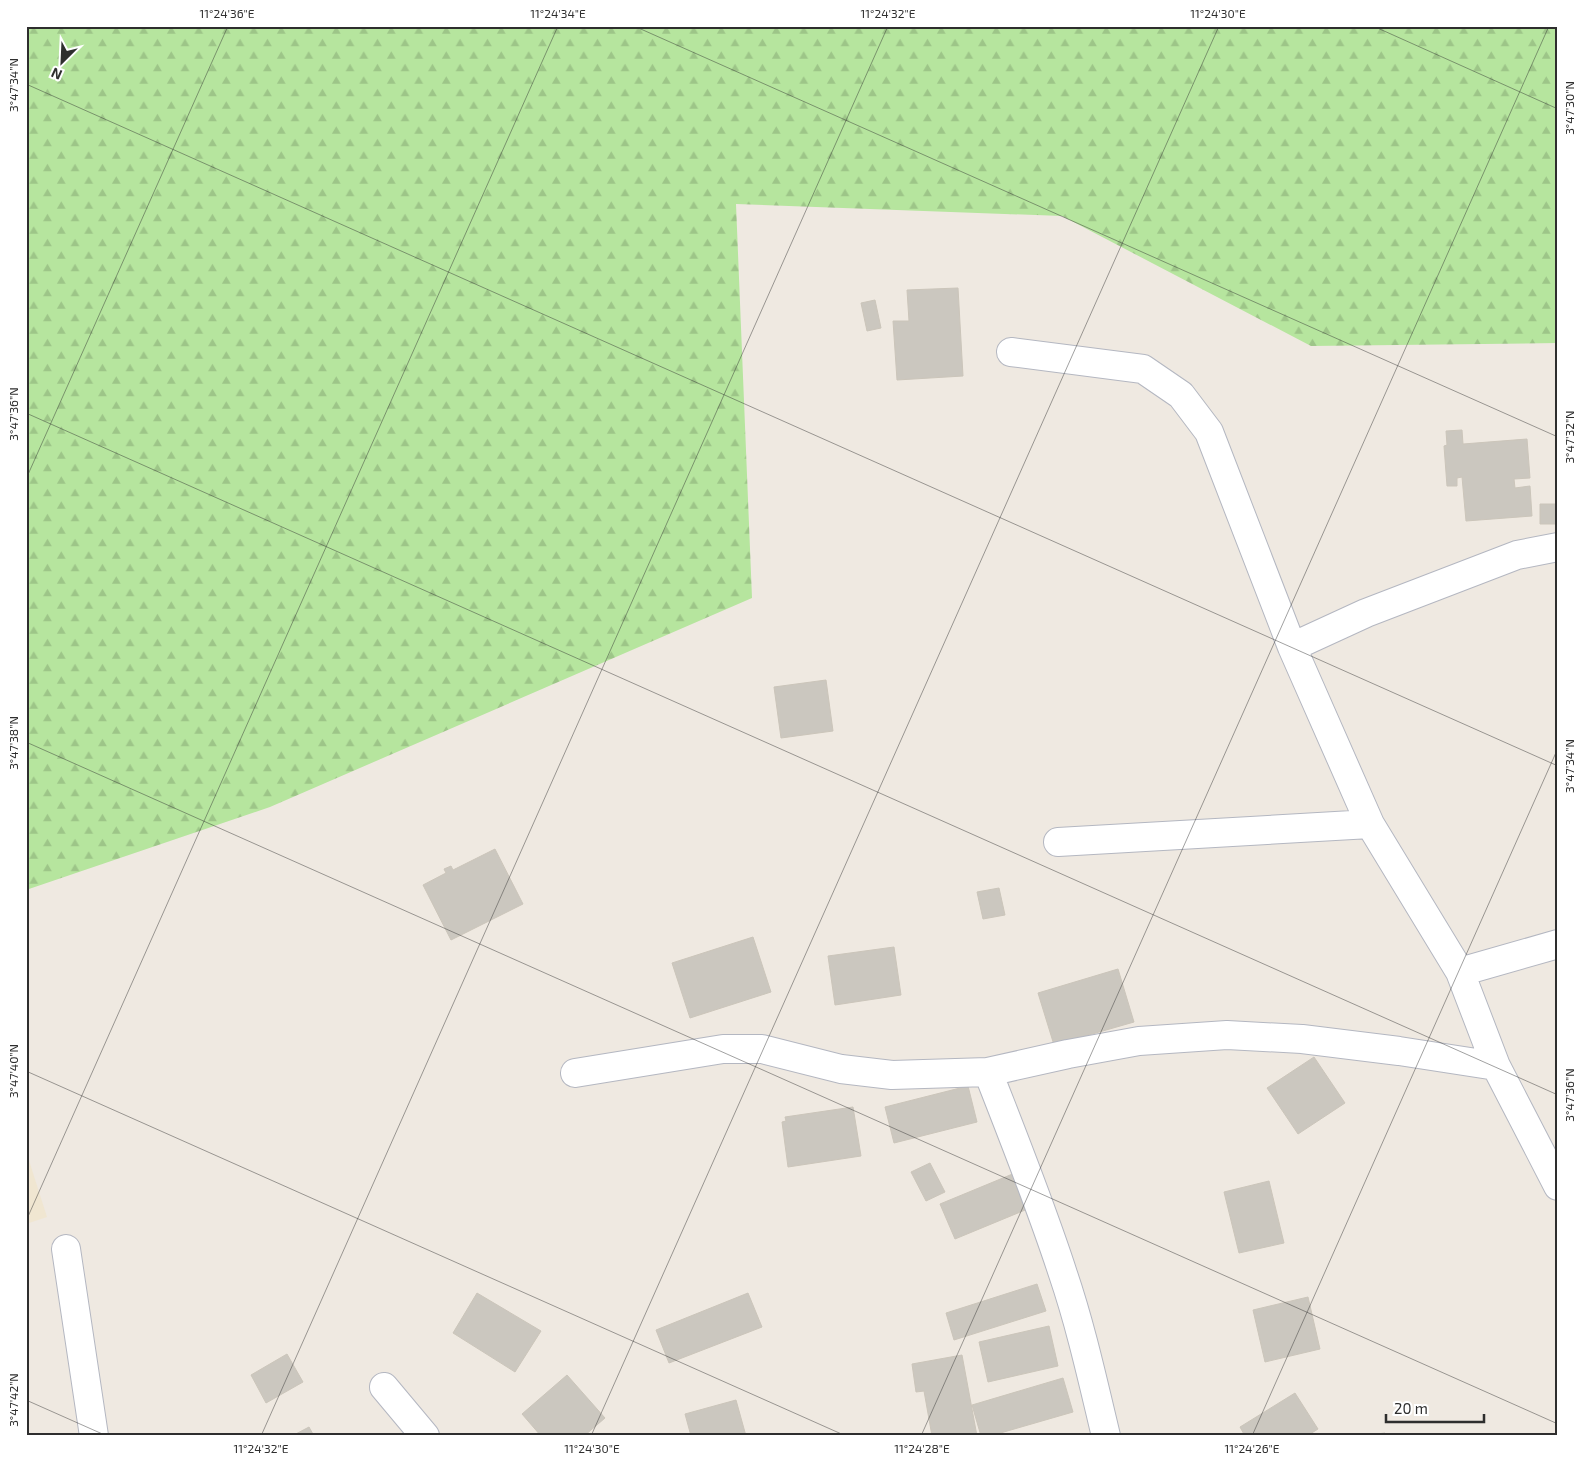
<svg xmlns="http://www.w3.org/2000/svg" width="1584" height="1462" font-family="'Exo 2',sans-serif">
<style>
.education{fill:#f0e6d1}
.forest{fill:url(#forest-firs)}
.building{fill:#cbc7bf;stroke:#cbc5ba}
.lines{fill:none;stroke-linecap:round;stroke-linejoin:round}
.minor-casing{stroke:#b4b7c1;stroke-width:30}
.minor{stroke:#fff;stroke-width:28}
.ticks{fill:none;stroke:#2e2e2e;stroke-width:1;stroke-opacity:0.45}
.neatline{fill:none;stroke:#2e2e2e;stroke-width:2}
.ticks-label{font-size:12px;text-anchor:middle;fill:#2e2e2e}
</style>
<defs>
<pattern id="forest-firs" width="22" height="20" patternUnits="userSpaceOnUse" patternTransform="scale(1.25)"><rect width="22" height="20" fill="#b6e59e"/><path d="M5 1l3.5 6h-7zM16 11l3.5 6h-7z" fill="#9dc588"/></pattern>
</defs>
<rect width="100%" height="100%" fill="#efe9e1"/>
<!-- education -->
<path class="education" d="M26 1151 47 1217 26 1224Z"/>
<!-- forest -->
<path class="forest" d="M26 26H1558V343L1311 346 1062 216 736 204 752 598 270 807 26 890Z"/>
<!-- building -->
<path class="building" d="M958 288 963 376 897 380 893 321H909L907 290Z
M875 300 881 328 867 331 861 303Z
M1462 430 1463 444 1527 439 1530 478 1514 479 1515 488 1530 486 1532 516 1466 521 1462 477 1457 478V486H1447L1444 446 1447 445 1446 431Z
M1556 493H1558V524H1540V504H1556Z
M826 680 833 731 781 738 774 687Z
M495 849 523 904 451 940 423 885 446 873 444 869 451 866 453 870Z
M999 888 1005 915 983 919 977 892Z
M753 937 771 992 690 1018 672 963Z
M894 947 901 995 835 1005 828 956Z
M1118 969 1134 1022 1054 1045 1038 993Z
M1314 1057 1345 1103 1298 1134 1267 1088Z
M968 1086 977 1122 894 1143 885 1107Z
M853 1107 861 1156 788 1167 782 1122 786 1121 785 1117Z
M930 1163 945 1192 926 1201 911 1172Z
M1015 1173 1030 1208 955 1239 940 1204Z
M1269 1181 1284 1243 1239 1253 1224 1192Z
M1037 1284 1046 1311 954 1340 946 1313Z
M477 1293 541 1331 515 1372 453 1333Z
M748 1293 762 1327 669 1363 656 1330Z
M1308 1297 1320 1349 1265 1362 1253 1310Z
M1049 1326 1058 1366 988 1382 979 1342Z
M287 1354 303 1382 266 1403 251 1375Z
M962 1355 977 1436H932L924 1391 916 1392 912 1364Z
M567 1375 605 1418 584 1436H541L522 1414Z
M1063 1378 1073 1412 990 1436H981L972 1405Z
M1295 1393 1318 1429 1307 1436H1245L1240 1427Z
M736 1400 746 1436H691L685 1414Z
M309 1427 314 1436H292Z
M1385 1433V1436H1360Z"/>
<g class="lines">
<defs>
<path id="minor" d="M1011 352 1143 369 1181 395 1209 432 1292 647 1370 824 1460 972 1496 1066 1558 1186
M1292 647 1366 613 1517 555 1558 547
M1058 842 1370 824
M1460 972 1558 944
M988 1072C1014 1139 1041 1206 1063 1274 1081 1327 1093 1382 1106 1436
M575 1073 723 1049H762L841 1069 892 1075 988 1072 1068 1054 1139 1041 1227 1035 1302 1039 1399 1051 1496 1066
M66 1249 94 1436
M384 1387 425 1436"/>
</defs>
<!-- minor casing -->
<use href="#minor" class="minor-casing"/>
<!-- minor -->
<use href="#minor" class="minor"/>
</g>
<!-- ticks -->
<path class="ticks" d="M634 26 1558 437M1373 26 1558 109M26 84 1558 766M26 413 1558 1095M26 479 228 26M26 742 1558 1424M26 1071 846 1436M26 1221 558 26M26 1400 107 1436M261 1436 888 26M591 1436 1219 26M921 1436 1549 26M1252 1436 1558 748"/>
<!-- border -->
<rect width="1584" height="1462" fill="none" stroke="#ffffff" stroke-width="55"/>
<!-- north arrow -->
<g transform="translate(62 62) rotate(204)" stroke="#ffffff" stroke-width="4" paint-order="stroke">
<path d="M0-4L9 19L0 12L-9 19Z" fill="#2e2e2e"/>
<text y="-8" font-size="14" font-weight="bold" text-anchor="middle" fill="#2e2e2e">N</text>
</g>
<!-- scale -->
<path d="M1386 1414v8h98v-8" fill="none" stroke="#2e2e2e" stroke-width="2.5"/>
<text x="1394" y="1414" font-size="15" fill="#2e2e2e" stroke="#ffffff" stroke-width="4" paint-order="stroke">20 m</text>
<rect x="28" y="28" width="1528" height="1406" class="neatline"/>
<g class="ticks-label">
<text x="227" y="18">11°24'36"E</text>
<text x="558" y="18">11°24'34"E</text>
<text x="888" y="18">11°24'32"E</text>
<text x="1218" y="18">11°24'30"E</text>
<text transform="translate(14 85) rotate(-90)" y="4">3°47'34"N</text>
<text transform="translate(1570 108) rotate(-90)" y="4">3°47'30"N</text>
<text transform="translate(14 414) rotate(-90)" y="4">3°47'36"N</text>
<text transform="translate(1570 437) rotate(-90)" y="4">3°47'32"N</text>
<text transform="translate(14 743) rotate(-90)" y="4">3°47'38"N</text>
<text transform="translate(1570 766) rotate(-90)" y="4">3°47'34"N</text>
<text transform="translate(14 1071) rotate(-90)" y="4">3°47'40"N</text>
<text transform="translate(1570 1095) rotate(-90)" y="4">3°47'36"N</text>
<text transform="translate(14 1400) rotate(-90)" y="4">3°47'42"N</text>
<text x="261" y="1453">11°24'32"E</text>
<text x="592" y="1453">11°24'30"E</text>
<text x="922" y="1453">11°24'28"E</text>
<text x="1252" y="1453">11°24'26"E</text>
</g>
</svg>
